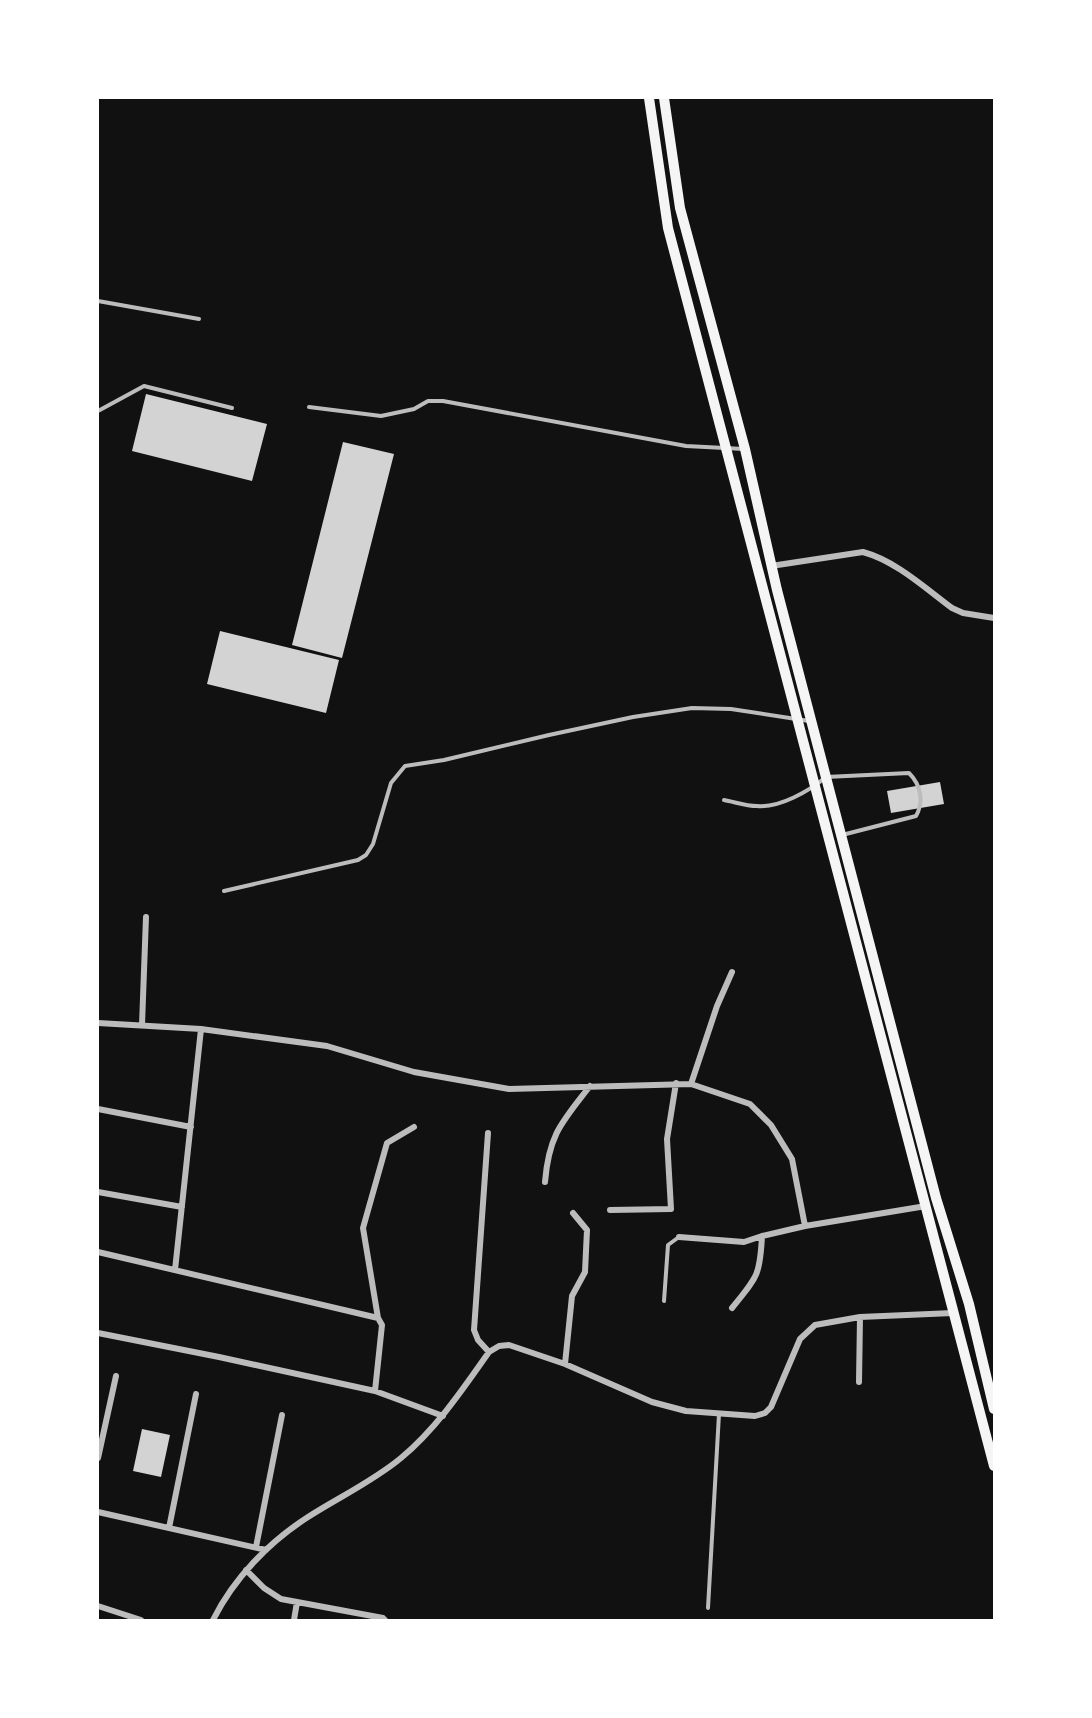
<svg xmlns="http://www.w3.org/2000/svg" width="1092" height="1718" font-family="Spectral,serif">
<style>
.building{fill:#d3d3d3}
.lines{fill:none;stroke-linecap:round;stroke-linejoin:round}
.service{stroke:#bcbcbc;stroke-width:4}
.minor{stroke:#bcbcbc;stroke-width:6}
.primary{stroke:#f5f5f5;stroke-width:10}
</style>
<rect width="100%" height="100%" fill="#111"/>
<!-- building -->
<path class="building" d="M146 394 267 424 252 481 132 451Z
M343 442 394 454 342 658 292 645Z
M220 631 339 660 326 713 207 684Z
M940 782 944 804 891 813 887 791Z
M142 1429 170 1435 161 1477 133 1471Z"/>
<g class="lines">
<!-- service -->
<path class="service" d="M98 301 199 319
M309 407 381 416 414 409 428 401H443L686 446 744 449
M98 411 144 386 232 408
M724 800C735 802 746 806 757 806 780 808 809 791 826 777L909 773C921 785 924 802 916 816L842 835
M224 891 358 860 366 855 373 844 391 783 405 766 444 760 549 735 633 717 692 708 731 709 809 721
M664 1301 668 1245 679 1237
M708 1608 719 1414"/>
<!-- minor -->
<path class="minor" d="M771 566 863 552C896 561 925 588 952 608L963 613 994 618
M98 1023 201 1029 327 1046 414 1072 509 1089 691 1084 750 1104 771 1125 792 1159 805 1226 926 1206
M142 1025 146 917
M691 1084 717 1006 732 972
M98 1109 191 1127
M488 1133 474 1330 478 1340 489 1352
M545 1182C549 1134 562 1122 590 1086
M98 1192 182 1207
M610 1210 671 1209 667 1139 676 1083
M679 1237 744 1242 762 1236 805 1226
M98 1252 378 1318 382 1325 375 1391
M175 1270 201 1029
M732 1308C757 1277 760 1276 762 1236
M378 1318 363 1228 387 1143 414 1127
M98 1333 219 1357 375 1391 443 1416
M565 1364 572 1296 585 1272 587 1230 573 1213
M859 1382 860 1317
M98 1458 116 1376
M98 1512 266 1550
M169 1528 196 1394
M256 1547 282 1415
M246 1570 264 1588 281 1599 383 1618 385 1620
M98 1606 141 1620
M213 1620C234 1578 269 1542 308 1517 339 1497 372 1482 401 1458 436 1429 463 1389 489 1352L499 1346 509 1345 565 1364 652 1402 686 1411 755 1416 765 1413 771 1407 800 1339 815 1325 860 1317 953 1313
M294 1620 297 1602"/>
<!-- primary -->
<path class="primary" d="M649 98 668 228 994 1466
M664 98 680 208 745 449 777 590 936 1198 969 1304 994 1409"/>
</g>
<!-- border -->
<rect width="1092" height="1718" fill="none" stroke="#ffffff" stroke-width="198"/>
</svg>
